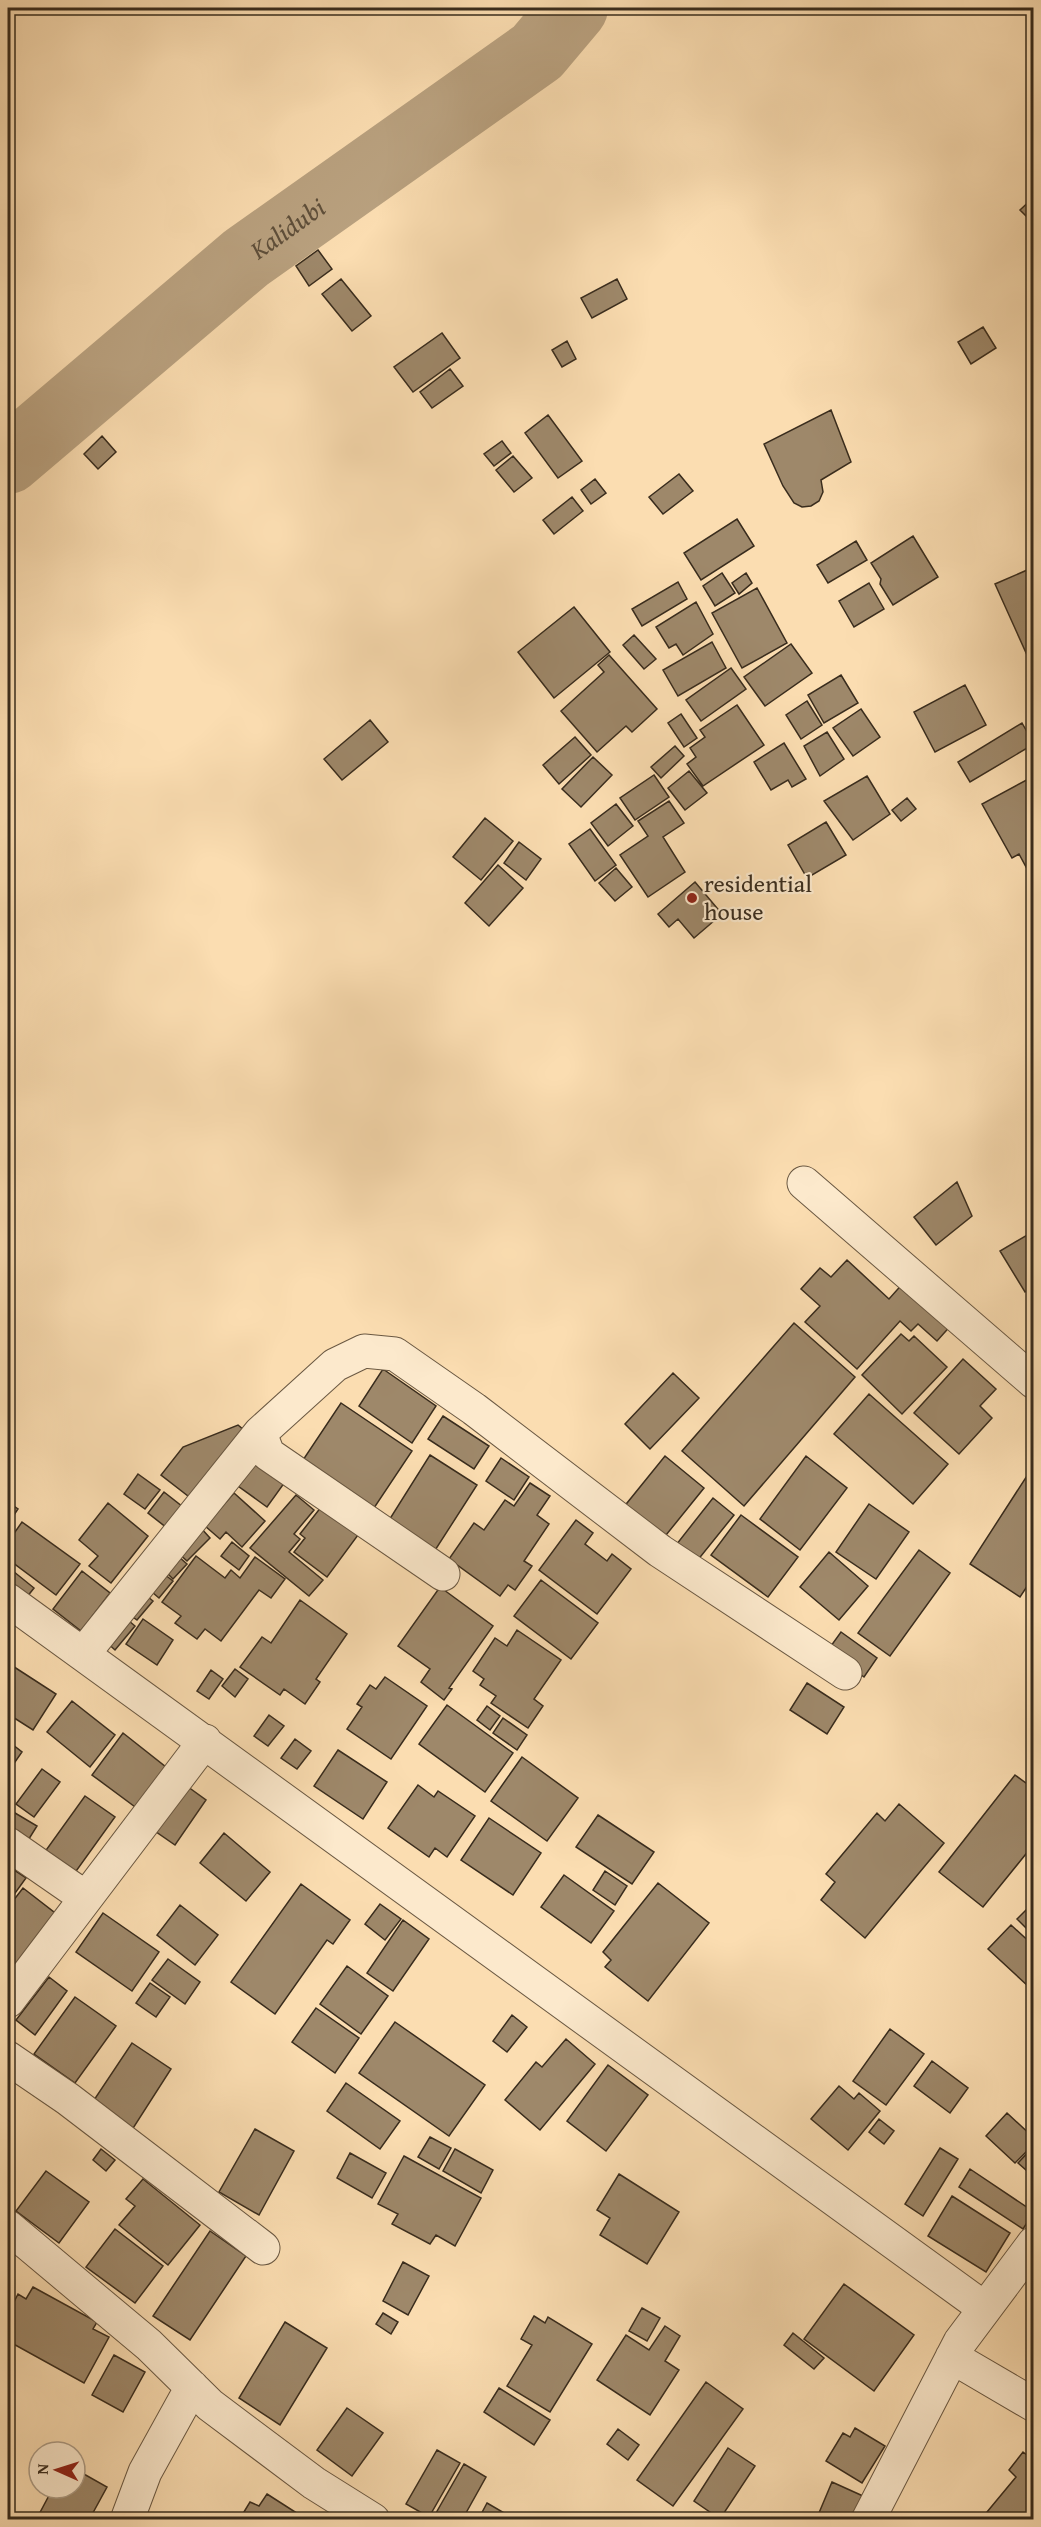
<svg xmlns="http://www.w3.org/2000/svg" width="1041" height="2527" font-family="'Gentium Book Plus',serif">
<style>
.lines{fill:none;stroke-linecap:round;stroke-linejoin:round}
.river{stroke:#b9a17f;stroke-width:68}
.building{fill:#9e886a;stroke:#392c1d;stroke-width:1.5}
.street-casing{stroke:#6a5842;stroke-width:35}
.street{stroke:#fce9cc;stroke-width:33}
.poi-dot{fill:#8f2418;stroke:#fce9cc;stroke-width:2}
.labels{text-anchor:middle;stroke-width:4.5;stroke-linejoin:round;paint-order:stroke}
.poi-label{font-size:24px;fill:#392c1d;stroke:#fce9cc;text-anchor:start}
.water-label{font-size:26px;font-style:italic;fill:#5f4f3a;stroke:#fce9cc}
</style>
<rect width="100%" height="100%" fill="#fbddb1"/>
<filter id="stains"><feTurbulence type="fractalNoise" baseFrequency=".00333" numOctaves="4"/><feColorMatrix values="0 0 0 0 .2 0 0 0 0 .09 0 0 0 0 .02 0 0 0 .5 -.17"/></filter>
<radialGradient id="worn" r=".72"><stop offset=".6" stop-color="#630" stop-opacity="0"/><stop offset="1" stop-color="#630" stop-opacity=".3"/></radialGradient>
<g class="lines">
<!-- river -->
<path class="river" id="s1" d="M8 460 246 258 537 52 574 8"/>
</g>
<!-- building -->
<path class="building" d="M1034 197V224L1020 210Z
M318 250 332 269 309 286 296 266Z
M341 279 371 316 352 331 322 294Z
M617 279 627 299 592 318 581 298Z
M983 327 996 348 971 364 958 342Z
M442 333 460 358 413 392 394 367Z
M567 341 576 359 562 367 552 350Z
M450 369 463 386 432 408 420 392Z
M831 410 851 462 821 480 823 492 819 501 811 506 802 507 794 503 783 486 764 444Z
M548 415 582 461 558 478 525 433Z
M102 436 116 452 98 469 84 454Z
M502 441 511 453 494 466 484 454Z
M513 456 532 478 514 492 496 470Z
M679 474 693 491 663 514 649 497Z
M595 479 606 493 591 504 581 490Z
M572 497 583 511 554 534 543 520Z
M737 519 754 546 701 580 684 553Z
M913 536 938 577 893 605 880 584 881 579 871 563Z
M856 541 867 560 828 583 817 565Z
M1034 567V652L1027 655 995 584Z
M722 573 735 593 715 606 703 586Z
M746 573 752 583 739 594 732 583Z
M678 582 687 599 642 626 632 609Z
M869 583 884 609 854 627 839 601Z
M757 588 787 643 742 668 712 613Z
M696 602 713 634 683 655 676 644 669 648 656 627Z
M574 607 610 652 554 698 518 652Z
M634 635 656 659 644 669 623 645Z
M712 642 726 668 678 696 663 670Z
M791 644 812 673 765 706 744 677Z
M609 655 657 709 632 732 626 726 597 752 561 711 604 672 598 665Z
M731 668 746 689 701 721 686 700Z
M841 675 858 703 824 723 808 695Z
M965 685 986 725 935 752 914 712Z
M807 701 822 725 801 739 786 715Z
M737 705 764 745 703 786 687 764 696 757 690 748 705 737 700 730Z
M861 709 880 737 853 756 833 728Z
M681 714 697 738 684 747 668 723Z
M370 720 388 742 342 780 324 759Z
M1022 723 1034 744 970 782 958 762Z
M827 732 844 759 820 776 804 746Z
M575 737 591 755 559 784 543 765Z
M784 743 806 779 792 787 788 780 771 790 754 762Z
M675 746 684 756 661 778 651 767Z
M593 757 612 775 581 807 562 789Z
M689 771 707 793 685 810 668 788Z
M654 775 669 797 635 820 620 798Z
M867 776 890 814 853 840 824 801Z
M1034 776V880H1033L1019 854 1012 858 982 804Z
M907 798 916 809 901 821 892 810Z
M669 801 684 823 663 837 685 872 648 897 620 855 648 836 638 821Z
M616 804 633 826 608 846 591 823Z
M485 818 513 841 481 880 453 857Z
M826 822 846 855 807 878 788 845Z
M590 829 616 865 595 881 569 844Z
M519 842 541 859 526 880 504 863Z
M498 865 523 888 489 926 465 903Z
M616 868 632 887 615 901 599 883Z
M695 882 722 914 694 938 678 919 669 927 658 914Z
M957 1182 972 1216 936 1245 914 1217Z
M1034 1231V1286L1025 1292 1000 1251Z
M847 1260 889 1299 905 1281 953 1323 937 1341 918 1324 911 1331 900 1321 857 1369 805 1322 820 1306 801 1289 820 1268 831 1277Z
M794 1323 855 1377 744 1506 682 1451Z
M901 1334 909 1341 914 1336 947 1367 902 1414 862 1375Z
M963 1359 996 1389 980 1406 992 1418 959 1454 914 1413Z
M383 1369 436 1406 412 1443 359 1406Z
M673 1373 699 1398 650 1449 625 1424Z
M869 1394 948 1464 913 1504 834 1434Z
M341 1403 412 1451 372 1511 301 1463Z
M443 1416 489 1446 474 1469 428 1439Z
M238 1425 245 1431 197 1503 161 1475 183 1447Z
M430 1455 477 1485 432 1555 386 1525Z
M665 1456 704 1488 662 1540 623 1508Z
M806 1456 847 1488 800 1550 760 1519Z
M501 1458 529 1477 514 1500 486 1481Z
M256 1460 285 1482 267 1507 238 1486Z
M1034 1465V1576L1020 1597 970 1564Z
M138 1474 160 1490 145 1509 124 1494Z
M530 1483 550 1496 537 1515 549 1524 524 1561 532 1566 515 1590 508 1585 500 1596 449 1559 474 1523 484 1530 505 1500 514 1506Z
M164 1492 188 1511 172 1532 148 1513Z
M234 1493 265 1521 242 1547 226 1532 220 1539 205 1526Z
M296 1495 314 1510 294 1534 300 1539 289 1552 323 1580 309 1596 250 1548Z
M713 1498 734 1515 697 1561 676 1545Z
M8 1502 18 1509 8 1524Z
M325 1502 361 1531 327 1577 294 1552 305 1538 300 1534Z
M108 1503 148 1536 111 1583 89 1566 98 1556 79 1540Z
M869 1504 909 1532 876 1579 836 1552Z
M741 1515 798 1557 768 1597 711 1555Z
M576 1520 593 1533 585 1544 607 1561 612 1554 631 1569 597 1614 539 1570Z
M22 1522 80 1564 56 1595 8 1559V1542Z
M200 1527 210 1538 187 1561 176 1551Z
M232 1542 249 1556 239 1570 221 1556Z
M919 1550 950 1573 890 1656 858 1633Z
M829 1552 868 1586 839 1620 800 1587Z
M178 1556 187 1564 173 1579 165 1571Z
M196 1556 225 1578 231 1570 240 1578 255 1557 285 1579 271 1598 259 1590 221 1641 205 1629 197 1639 175 1623 181 1616 162 1602Z
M8 1567 34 1588 23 1602 8 1589Z
M159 1570 173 1581 159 1598 146 1587Z
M82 1571 110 1593 81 1631 53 1609Z
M541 1580 598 1623 571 1659 514 1616Z
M440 1587 493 1626 449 1688 452 1689 444 1700 421 1682 430 1669 398 1646Z
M142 1592 153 1601 137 1620 126 1612Z
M300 1600 347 1634 316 1679 320 1682 305 1704 284 1689 280 1695 240 1667 262 1637 271 1643Z
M1034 1600V1614L1028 1610Z
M122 1615 135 1626 115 1650 103 1639Z
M143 1619 173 1640 157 1665 126 1644Z
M517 1630 561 1660 534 1699 543 1706 528 1728 491 1703 496 1696 480 1685 484 1679 473 1671 495 1638 507 1646Z
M841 1632 877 1658 864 1677 828 1650Z
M8 1663 56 1694 33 1730 8 1714Z
M235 1669 248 1679 235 1697 222 1686Z
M211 1670 223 1679 209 1699 197 1691Z
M385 1677 427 1706 391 1759 347 1729 362 1707 357 1704 370 1685 376 1689Z
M807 1683 844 1707 827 1734 790 1710Z
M72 1701 115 1735 90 1767 47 1732Z
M447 1705 513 1753 485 1792 419 1744Z
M487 1706 500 1716 490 1730 477 1720Z
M269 1715 284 1726 268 1746 254 1736Z
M503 1718 527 1735 517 1750 493 1733Z
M123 1733 176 1775 146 1815 92 1775Z
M295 1739 311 1751 297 1769 281 1758Z
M8 1741 22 1752 8 1772Z
M338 1750 387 1782 363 1819 314 1786Z
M522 1757 578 1798 547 1841 491 1801Z
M42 1769 60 1782 34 1817 16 1804Z
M1015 1775 1034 1789V1844L983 1907 939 1872Z
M184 1784 206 1800 175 1845 152 1829Z
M418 1785 434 1797 438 1791 475 1816 447 1857 435 1848 429 1857 388 1828Z
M85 1796 115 1817 74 1874 44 1853Z
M899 1804 944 1843 865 1938 821 1900 835 1882 826 1874 877 1813 885 1821Z
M10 1810 37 1826 27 1842 8 1831V1814Z
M598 1815 654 1852 632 1884 576 1847Z
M489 1818 541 1853 513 1895 461 1860Z
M224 1833 270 1872 246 1901 200 1863Z
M8 1866 26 1878 13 1896 8 1892Z
M605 1871 627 1886 615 1905 593 1890Z
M564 1875 614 1911 591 1943 541 1907Z
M658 1883 709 1923 648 2001 605 1967 611 1960 603 1952Z
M301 1884 350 1920 333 1944 327 1940 275 2014 231 1982Z
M23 1888 59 1916 20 1968 8 1959V1897L13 1901Z
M1034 1902V1936L1017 1919Z
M380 1904 401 1919 385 1940 365 1924Z
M180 1905 218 1935 195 1965 157 1935Z
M103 1913 159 1952 132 1991 76 1952Z
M403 1920 429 1939 393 1991 367 1973Z
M1011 1925 1034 1946V1982L1029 1987 988 1949Z
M168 1959 200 1982 185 2004 152 1980Z
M347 1966 388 1996 361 2034 320 2004Z
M49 1977 67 1991 35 2035 16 2020Z
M150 1983 170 1997 156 2017 136 2003Z
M75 1997 116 2026 75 2083 34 2054Z
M316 2008 359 2038 335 2073 292 2042Z
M512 2015 527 2027 507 2052 493 2041Z
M395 2022 485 2085 449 2136 359 2073Z
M890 2029 924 2054 886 2105 853 2081Z
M566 2039 595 2064 540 2130 505 2100 536 2062 542 2067Z
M132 2043 171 2069 130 2133 90 2106Z
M932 2061 968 2088 950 2113 914 2086Z
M608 2065 648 2095 606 2151 567 2121Z
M346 2083 400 2121 380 2149 327 2111Z
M839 2086 854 2099 859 2093 880 2111 848 2150 811 2119Z
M1007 2113 1034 2138V2144L1015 2163 986 2136Z
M879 2119 894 2131 884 2144 869 2132Z
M255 2129 294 2151 259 2215 219 2192Z
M430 2137 451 2148 439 2169 418 2157Z
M1034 2146V2177L1018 2163Z
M940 2148 958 2159 923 2216 905 2204Z
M101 2149 115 2160 106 2171 93 2160Z
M455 2149 493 2170 481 2193 443 2171Z
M350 2153 386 2173 372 2198 337 2178Z
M404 2156 481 2198 455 2246 436 2235 430 2244 392 2224 398 2214 378 2204Z
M970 2169 1034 2212 1023 2229 959 2187Z
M46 2171 89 2202 59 2243 16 2211Z
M619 2174 679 2212 647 2264 600 2235 610 2218 597 2210Z
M143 2179 200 2225 168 2265 119 2225 135 2206 126 2199Z
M952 2196 1010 2233 986 2272 928 2236Z
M115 2229 163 2266 135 2303 86 2267Z
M210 2231 246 2256 190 2340 153 2316Z
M403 2262 429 2276 408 2315 383 2301Z
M844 2284 914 2335 874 2391 804 2339Z
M33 2287 97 2322 93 2329 109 2337 84 2383 8 2341V2314L18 2294 26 2299Z
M642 2308 660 2318 647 2341 629 2331Z
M383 2313 398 2322 391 2334 376 2324Z
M534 2316 545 2323 548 2317 592 2344 550 2412 507 2386 532 2345 521 2339Z
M285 2322 327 2348 280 2425 239 2398Z
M665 2326 680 2336 665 2361 679 2370 650 2415 597 2380 626 2335 649 2350Z
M793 2333 824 2358 814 2369 784 2345Z
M114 2355 145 2372 123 2412 92 2395Z
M706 2382 743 2409 673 2506 637 2480Z
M499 2388 550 2420 534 2445 484 2412Z
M347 2408 383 2433 352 2476 317 2450Z
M855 2428 885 2446 862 2483 826 2461 843 2433 850 2437Z
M618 2429 639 2445 628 2460 607 2444Z
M728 2448 755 2466 720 2519 694 2501Z
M437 2450 460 2463 429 2517 406 2504Z
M1023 2452 1032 2459 1034 2457V2520H995L987 2512 1016 2477 1009 2470Z
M464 2464 486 2477 462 2520H432Z
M75 2469 107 2487 89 2520H36L53 2488H75Z
M832 2482 874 2501 866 2520H816Z
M267 2494 303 2517 301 2520H239L250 2502 259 2506Z
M487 2503 516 2520H478Z"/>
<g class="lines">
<defs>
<path id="street" d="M804 1183 1034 1382
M260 1433 268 1454 443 1574
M8 1600 984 2308
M84 1653 260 1433 335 1365 364 1351 395 1354 474 1409 660 1551 845 1673
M8 1844 86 1898
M8 2001 205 1741
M8 2058 68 2099 263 2248
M8 2227 149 2345 210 2405 314 2483 373 2520
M952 2357 1034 2405
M127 2520 145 2472 192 2387
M868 2520 960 2342 1034 2243"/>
</defs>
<!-- street casing -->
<use href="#street" class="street-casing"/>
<!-- street -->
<use href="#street" class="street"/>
</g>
<!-- markers -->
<circle class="poi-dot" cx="692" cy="898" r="6"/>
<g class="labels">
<!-- poi labels -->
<g class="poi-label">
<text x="704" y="892">residential<tspan x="704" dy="28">house</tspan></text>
</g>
<!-- water labels -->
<g class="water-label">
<text dy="9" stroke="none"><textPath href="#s1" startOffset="363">Kalidubi</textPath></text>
</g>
</g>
<!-- margin -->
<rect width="1041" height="2527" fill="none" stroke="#fbddb1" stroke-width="30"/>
<rect x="9" y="9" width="1023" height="2509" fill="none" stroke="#392c1d" stroke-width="3"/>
<rect x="15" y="15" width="1011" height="2497" fill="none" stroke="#392c1d" stroke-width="1.5"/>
<!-- north arrow -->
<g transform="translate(57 2470) rotate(273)"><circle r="28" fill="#fce9cc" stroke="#ae9d86" stroke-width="1.5"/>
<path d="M0-4.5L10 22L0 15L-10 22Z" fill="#8f2418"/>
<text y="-9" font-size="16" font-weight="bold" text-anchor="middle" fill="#392c1d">N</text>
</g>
<rect width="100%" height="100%" filter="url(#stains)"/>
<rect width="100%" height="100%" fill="url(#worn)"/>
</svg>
